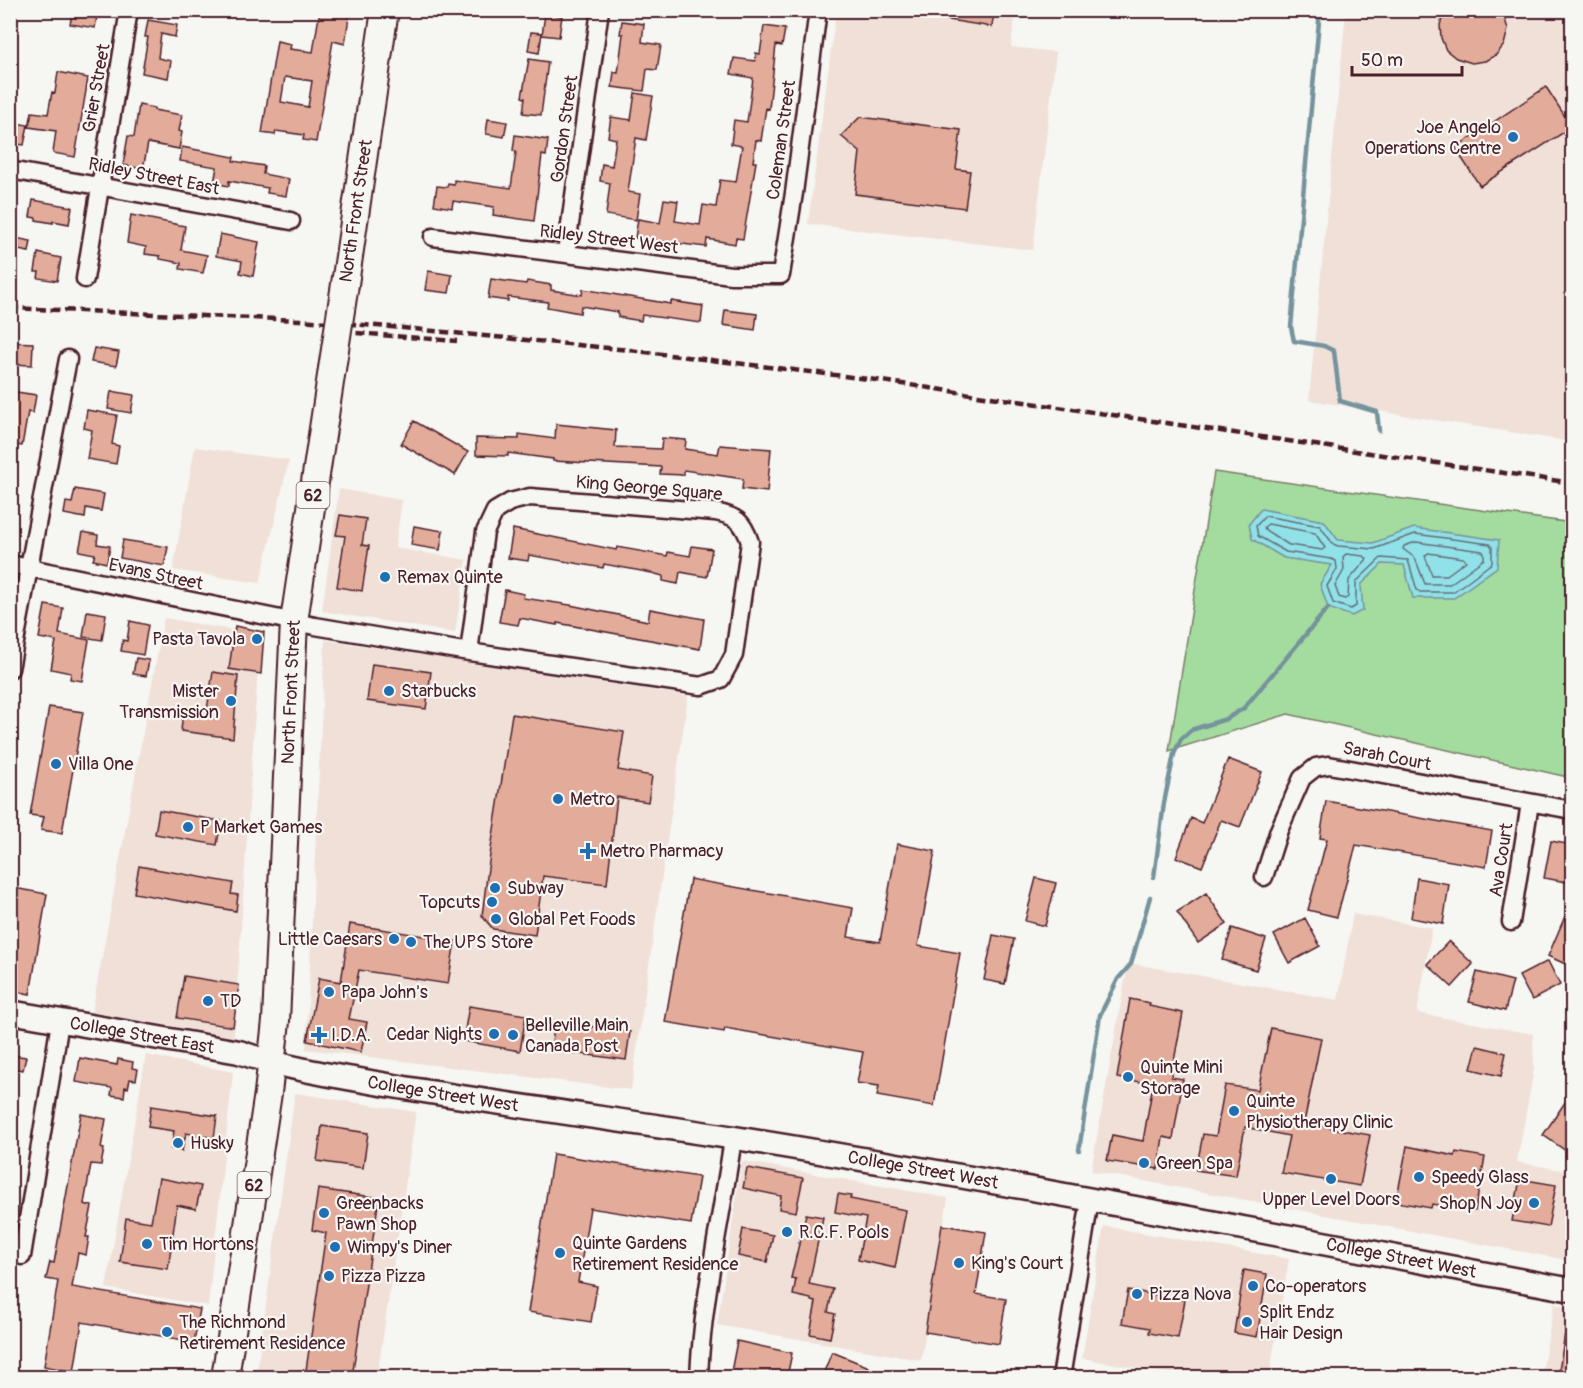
<svg xmlns="http://www.w3.org/2000/svg" width="1583" height="1388" font-family="Pangolin,sans-serif">
<style>
.built{fill:#f0e0d8}
.green{fill:#a4db9f;stroke:#777d65;stroke-width:1.5}
.water{fill:#90e1e8;stroke:#74939c;stroke-width:1.5}
.lines{fill:none;stroke-linecap:round;stroke-linejoin:round}
.shore{stroke:#666d77;stroke-width:1.5}
.stream{stroke:#74939c;stroke-width:4.5}
.building{fill:#e2ab9a;stroke:#4a1f2b;stroke-width:1.5;fill-rule:evenodd}
.minor-casing{stroke:#4a1f2b;stroke-width:21}
.secondary-casing{stroke:#4a1f2b;stroke-width:27}
.primary-casing{stroke:#4a1f2b;stroke-width:30}
.minor{stroke:#f6f6f2;stroke-width:16}
.secondary{stroke:#f6f6f2;stroke-width:22}
.primary{stroke:#f6f6f2;stroke-width:26}
.rail{stroke:#4a1f2b;stroke-width:4.5;stroke-dasharray:9 4.5;stroke-linecap:butt}
.primary-bridge-casing{stroke:#4a1f2b;stroke-width:30;stroke-linecap:butt}
.primary-bridge{stroke:#f6f6f2;stroke-width:26}
.poi-dot{fill:#1f6fb2;stroke:#f6f6f2;stroke-width:2}
.labels{text-anchor:middle;stroke-width:4.5;stroke-linejoin:round;paint-order:stroke}
.shield{fill:#f6f6f2;stroke:#7e6067;stroke-width:1.5}
.shield-label{font-size:16px;font-weight:bold;fill:#4a1f2b}
.street-label{font-size:18px;fill:#4a1f2b;stroke:#f6f6f2}
.poi-label{font-size:18px;fill:#4a1f2b;stroke:#f6f6f2;text-anchor:start}
</style>
<rect width="100%" height="100%" fill="#f6f6f2"/>
<filter id="ink" filterUnits="userSpaceOnUse"><feTurbulence type="fractalNoise" baseFrequency=".0167" numOctaves="2"/><feDisplacementMap in="SourceGraphic" scale="12" xChannelSelector="R" yChannelSelector="G"/><feConvolveMatrix kernelMatrix="1 2 1 2 8 2 1 2 1" color-interpolation-filters="sRGB"/></filter>
<g filter="url(#ink)">
<!-- built -->
<path class="built" d="M836 11H1016L1011 47 1056 52 1033 250 808 224Z
M1346 11H1572V442L1309 400Z
M195 447 289 460 260 583 173 570Z
M339 489 402 500 395 548 467 560 455 633 322 611Z
M164 618 260 635 234 1037 92 1012Z
M325 640 688 696 631 1090 306 1049Z
M1353 914 1432 928 1417 1013 1533 1034 1534 1069 1517 1162 1572 1172V1261L1091 1171 1128 963 1338 1000Z
M146 1055 233 1072 208 1306 106 1288Z
M295 1093 416 1112 377 1377 256 1378Z
M742 1161 948 1198 921 1360 717 1325Z
M1104 1226 1289 1259 1269 1377H1186L1082 1358Z
M1554 1304 1572 1308V1377L1541 1378Z"/>
<!-- green -->
<path class="green" d="M1214 472 1572 523V778L1288 714 1169 751Z"/>
<!-- water -->
<path class="water" d="M1261 509 1324 521 1338 540 1373 543 1414 528 1499 540 1497 567 1454 598H1413L1404 565 1382 564 1361 585 1363 610 1352 616 1328 608 1320 584 1332 565 1284 558 1252 539 1249 524Z"/>
<g class="lines">
<!-- shore -->
<path class="shore" d="M1265 516 1320 526 1333 544 1338 546 1374 549 1415 534 1490 544 1492 547V563L1453 592H1420L1417 590 1408 560 1381 558 1356 582V606L1351 609 1333 603 1327 586 1337 569 1336 561 1331 559 1286 552 1258 536 1256 526Z
M1268 524 1315 533 1325 548 1322 550 1289 545 1265 530 1264 527Z
M1416 542 1482 551 1484 553V559L1450 584H1425L1415 558 1403 549 1404 546Z
M1428 553 1463 558 1466 561 1447 575H1432L1425 556Z
M1346 554 1364 556 1367 559 1349 580 1348 597 1345 599 1339 597 1335 586 1344 570 1343 557Z"/>
<!-- stream -->
<path class="stream" d="M1320 10 1291 327 1294 341 1324 346 1334 351 1340 401 1377 412 1379 431
M1154 877 1164 803 1174 754 1181 739 1191 730 1226 719 1244 708 1328 608
M1079 1150 1100 1015 1118 979 1131 964 1150 897"/>
</g>
<!-- building -->
<path class="building" d="M73 10H98L95 28 70 24Z
M320 10H350L345 44 333 41 316 142 303 140 304 135 276 131 275 135 262 133 277 41 291 44 290 49 313 52ZM285 77 312 81 308 107 281 102Z
M930 10H994L992 27 930 17Z
M1445 10H1502L1508 29 1504 45 1496 55 1485 61 1472 63 1456 58 1446 50 1441 38 1440 25Z
M545 14 562 16 559 37 542 35Z
M148 20 177 25 175 37 161 34 158 58 171 61 168 78 142 73 148 37H145Z
M622 21 644 24 642 42 661 45 657 70 647 69 644 91 612 87 614 72 618 73 623 34H620Z
M764 26 785 29 782 46 776 45 769 109 766 108 761 141 756 140 753 162H756L743 239 736 238 735 244 707 239 706 247 635 238 638 219 660 223 664 199 678 201 675 221 700 225 703 205 716 207 720 180 736 182 742 146 731 144 734 120 747 122 753 78 731 74 734 58 755 61 756 53 760 54Z
M531 32 542 33 539 53 528 51Z
M529 59 548 62 541 115 523 113 525 98 522 97Z
M58 72 88 78 75 157 53 153 56 131 29 127 32 112 48 114 52 92 55 93Z
M1546 87 1572 127 1480 186 1455 148Z
M635 93 653 96 646 140 636 138 628 192 640 194 636 220 606 215 610 183 600 181 602 164 612 166 616 139 608 137 611 117 631 120Z
M139 105 154 108V110L182 115 179 131 182 132 179 149 148 143 143 169 123 165 128 136 134 137Z
M860 117 961 130 956 169 970 171 965 208 855 194 860 152 841 136Z
M488 119 507 122 504 137 486 134Z
M10 122 28 125 24 145 10 143Z
M515 135 548 140 546 156 542 155 534 221 493 215 494 207 453 201 452 208 434 205 437 186 447 187 448 183 454 184V180L511 188 516 152 513 151Z
M182 147 234 157 233 161 264 166 263 174 289 179 286 196 267 193 268 188 229 181V186L214 183 217 167 180 161Z
M33 200 72 207 69 224 53 221V223L36 220V218L30 217Z
M131 215 185 226 181 250 207 255 203 273 180 269 181 263 160 259V256L145 254 146 247 127 243Z
M220 234 259 242 253 276 240 273 242 261 216 256Z
M15 238 31 241 29 252 13 249Z
M38 253 61 258 57 281 38 278 39 272H35Z
M428 271 452 275 449 293 425 290Z
M491 279 526 284 527 281 551 285V290L582 295 583 289 671 304V301L703 306 701 323 642 315 641 321 618 317V312L581 306 580 313 547 307 548 302 508 297V301L488 298Z
M725 310 757 314 755 330 723 325Z
M10 342 33 343 32 365 10 364Z
M94 348 119 352 116 366 91 362Z
M10 391 36 395 33 413 28 412 22 446 10 444Z
M111 391 134 395 131 413 108 409Z
M87 410 117 415 112 444 119 446 116 464 87 459 92 430 84 428Z
M414 421 468 452 455 475 401 444Z
M556 424 616 430 615 447 661 449 662 438 686 440 685 449 718 454 720 445 771 449 767 492 742 489 743 479 684 470V475L660 474 661 467 553 461V459L508 453V456L476 455V438L519 439V434L555 439Z
M75 489 104 494 101 511 86 508 85 518 64 514 66 502 72 503Z
M340 515 366 519 362 545 369 546 362 591 337 587 345 536 336 535Z
M414 526 443 531 440 550 411 545Z
M513 529 616 550 617 547 667 556 668 552 690 556 692 546 712 549 707 577 680 572 678 584 663 581V576L652 573 604 564 603 568 529 555 528 561 508 558Z
M83 532 98 535 97 544 110 546 107 563 93 560 95 554 79 551Z
M123 540 168 547 164 566 120 558Z
M505 590 524 594 523 598 570 605 648 621 650 609 704 619 700 649 557 623V625L520 618 518 625 499 622Z
M45 605 63 608 59 634 89 640 82 681 70 679 71 673 51 669 56 641 39 638Z
M87 611 106 614 102 640 83 637Z
M130 621 148 625 143 655 121 651 123 640 127 641Z
M235 626 264 632 261 674 229 669Z
M136 658 149 660 146 676 133 674Z
M372 664 431 672 426 709 367 701Z
M213 672 238 676 233 738 181 731 183 712 206 716Z
M49 707 83 712 62 833 41 830 44 817 30 815Z
M512 714 624 732 618 770 652 776 648 802 617 797 607 884 543 876 535 935 493 929 482 916 488 868Z
M1228 759 1262 772 1240 827 1221 820 1202 867 1176 857 1191 818 1202 823Z
M1326 801 1492 831 1486 867 1356 845 1337 917 1308 910 1327 839 1320 838Z
M159 810 221 821 217 845 155 834Z
M1551 841 1572 845V883L1544 878Z
M897 844 935 851 918 946 960 953 934 1106 877 1096 879 1086 857 1083 863 1052 725 1028 724 1032 665 1022 690 879 853 908 848 937 880 942Z
M139 866 233 883 231 894 238 895 236 911 134 893Z
M1036 878 1056 883 1045 926 1025 921Z
M1417 878 1449 884 1443 924 1411 918Z
M14 888 47 894 30 994 10 990V910Z
M1206 893 1227 924 1198 943 1177 912Z
M1572 900V967L1548 956Z
M1305 918 1320 946 1289 963 1274 935Z
M350 924 455 941 448 984 359 970 349 1019 367 1022 361 1052 307 1041 319 978 341 982Z
M1232 928 1266 939 1256 970 1222 960Z
M993 935 1014 939 1005 984 984 980Z
M1449 941 1473 964 1452 987 1427 964Z
M1548 961 1560 985 1532 1000 1519 976Z
M1477 972 1513 981 1505 1011 1469 1002Z
M184 976 239 985 233 1027 177 1018Z
M1130 999 1150 1003 1149 1006 1183 1013 1171 1077 1183 1079 1173 1139 1163 1137 1158 1169 1107 1161 1112 1135 1143 1141 1153 1084 1117 1078Z
M469 1006 526 1015 520 1051 463 1041Z
M555 1021 630 1032 626 1060 551 1050Z
M1271 1028 1321 1038 1304 1123 1370 1135 1360 1186 1281 1173 1289 1136 1245 1127 1236 1176 1196 1170 1203 1134 1216 1136 1225 1085 1258 1090Z
M1477 1046 1506 1053 1501 1076 1471 1069Z
M10 1055 26 1057 23 1070 10 1068Z
M80 1058 117 1065 118 1059 133 1062 132 1068 138 1069 136 1080 130 1079 128 1088 125 1087 124 1097 111 1095 112 1088 76 1082Z
M1572 1092V1155L1543 1135Z
M151 1106 217 1116 214 1138 186 1133 182 1151 171 1149 174 1131 148 1127Z
M81 1114 106 1119 101 1148 104 1149 101 1165 91 1164 84 1204 92 1206 86 1237H89L86 1255 78 1253 72 1287 200 1309 194 1342 82 1322 74 1372 44 1366 58 1281 46 1279 50 1262 54 1263Z
M322 1126 368 1133 363 1168 317 1161Z
M1407 1146 1455 1156 1456 1152 1485 1157 1475 1211 1432 1204 1431 1208 1396 1202Z
M553 1154 699 1177 691 1224 590 1208 578 1282 597 1286 591 1322 528 1312Z
M747 1168 803 1178 796 1212 779 1209 781 1196 743 1188Z
M159 1178 201 1186 196 1209 177 1205 168 1269 120 1262 126 1218 151 1222Z
M1520 1179 1556 1185 1548 1227 1512 1221Z
M318 1189 379 1198 352 1377H305L326 1233 312 1230Z
M838 1194 851 1196 850 1199 906 1210 895 1268 858 1260 866 1218 835 1212Z
M806 1214 823 1217 809 1284 833 1289 828 1312 835 1314 830 1338 810 1334 816 1302 811 1301V1299L793 1295 796 1279 791 1278Z
M942 1225 986 1232 976 1294 1006 1299 999 1344 925 1332Z
M743 1229 773 1235 767 1262 738 1256Z
M1244 1270 1267 1274 1257 1337 1234 1333Z
M1128 1290 1185 1300 1178 1338 1149 1333 1150 1328 1122 1323Z
M1566 1327H1572V1377H1558Z
M737 1341 792 1353 787 1377H730Z
M832 1352 869 1367 865 1377H822Z"/>
<g class="lines">
<defs>
<path id="minor" d="M10 170 291 221
M433 237 731 275H781L794 193 818 10
M566 253 600 10
M85 279 129 10
M10 564 315 626 469 652 701 686 721 679 734 655 750 542C743 521 736 516 715 512L530 497 510 502 495 511 485 532 469 652
M10 669 68 359
M1264 877 1279 830 1302 778 1316 767 1329 765 1572 810
M1511 922 1530 803
M22 1256 60 1022
M699 1378C702 1297 722 1218 733 1138
M1061 1378 1090 1200"/>
<g id="secondary">
<path id="s1" d="M10 1012 239 1052C293 1071 349 1078 405 1088 515 1106 625 1121 735 1138 1015 1183 1294 1238 1572 1290"/>
</g>
<g id="primary">
<path id="s2" d="M345 284 385 10"/>
<path id="s3" d="M225 1378 268 1093 276 1021 294 621 332 369"/>
</g>
</defs>
<!-- minor casing -->
<use href="#minor" class="minor-casing"/>
<!-- secondary casing -->
<use href="#secondary" class="secondary-casing"/>
<!-- primary casing -->
<use href="#primary" class="primary-casing"/>
<!-- minor -->
<use href="#minor" class="minor"/>
<!-- secondary -->
<use href="#secondary" class="secondary"/>
<!-- primary -->
<use href="#primary" class="primary"/>
<!-- rail -->
<path class="rail" d="M10 308 300 320 403 328 629 350 876 380 1572 483
M343 332 457 341"/>
<defs>
<path id="primary-bridge" d="M332 369 345 284"/>
</defs>
<!-- primary-bridge casing -->
<use href="#primary-bridge" class="primary-bridge-casing"/>
<!-- primary-bridge -->
<use href="#primary-bridge" class="primary-bridge"/>
</g>
</g>
<!-- markers -->
<g class="poi-dot">
<circle cx="1513" cy="137" r="6"/>
<circle cx="385" cy="577" r="6"/>
<circle cx="257" cy="639" r="6"/>
<circle cx="389" cy="691" r="6"/>
<circle cx="231" cy="701" r="6"/>
<circle cx="56" cy="764" r="6"/>
<circle cx="558" cy="799" r="6"/>
<circle cx="188" cy="827" r="6"/>
<path d="M585 842h6v6h6v6h-6v6h-6v-6h-6v-6h6z"/>
<circle cx="495" cy="888" r="6"/>
<circle cx="492" cy="902" r="6"/>
<circle cx="496" cy="919" r="6"/>
<circle cx="394" cy="939" r="6"/>
<circle cx="411" cy="942" r="6"/>
<circle cx="329" cy="992" r="6"/>
<circle cx="208" cy="1001" r="6"/>
<circle cx="494" cy="1034" r="6"/>
<path d="M316 1026h6v6h6v6h-6v6h-6v-6h-6v-6h6z"/>
<circle cx="513" cy="1035" r="6"/>
<circle cx="1128" cy="1077" r="6"/>
<circle cx="1234" cy="1111" r="6"/>
<circle cx="178" cy="1143" r="6"/>
<circle cx="1144" cy="1163" r="6"/>
<circle cx="1419" cy="1177" r="6"/>
<circle cx="1331" cy="1179" r="6"/>
<circle cx="1534" cy="1203" r="6"/>
<circle cx="324" cy="1213" r="6"/>
<circle cx="787" cy="1232" r="6"/>
<circle cx="147" cy="1244" r="6"/>
<circle cx="335" cy="1247" r="6"/>
<circle cx="560" cy="1253" r="6"/>
<circle cx="959" cy="1263" r="6"/>
<circle cx="329" cy="1276" r="6"/>
<circle cx="1253" cy="1286" r="6"/>
<circle cx="1137" cy="1294" r="6"/>
<circle cx="1247" cy="1322" r="6"/>
<circle cx="167" cy="1332" r="6"/>
</g>
<g class="labels">
<!-- shield labels -->
<g class="shield">
<rect x="296.5" y="482" width="33" height="26" rx="4.5"/>
<rect x="237.5" y="1172" width="33" height="26" rx="4.5"/>
</g>
<g class="shield-label">
<text x="313" y="501">62</text>
<text x="254" y="1191">62</text>
</g>
<!-- street labels -->
<g class="street-label">
<text transform="translate(96 88) rotate(-80)" y="6">Grier Street</text>
<text transform="translate(564 129) rotate(-82)" y="6">Gordon Street</text>
<text transform="translate(781 140) rotate(-82)" y="6">Coleman Street</text>
<text transform="translate(154 176) rotate(11)" y="6">Ridley Street East</text>
<text dy="6" stroke="none"><textPath href="#s2" startOffset="74">North Front Street</textPath></text>
<text transform="translate(609 239) rotate(7)" y="6">Ridley Street West</text>
<text transform="translate(649 488) rotate(5)" y="6">King George Square</text>
<text transform="translate(156 574) rotate(12)" y="6">Evans Street</text>
<text dy="6" stroke="none"><textPath href="#s3" startOffset="690">North Front Street</textPath></text>
<text transform="translate(1387 756) rotate(11)" y="6">Sarah Court</text>
<text transform="translate(1501 860) rotate(-81)" y="6">Ava Court</text>
<text dy="6" stroke="none"><textPath href="#s1" startOffset="134">College Street East</textPath></text>
<text dy="6" stroke="none"><textPath href="#s1" startOffset="441">College Street West</textPath></text>
<text dy="6" stroke="none"><textPath href="#s1" startOffset="927">College Street West</textPath></text>
<text dy="6" stroke="none"><textPath href="#s1" startOffset="1413">College Street West</textPath></text>
</g>
<!-- poi labels -->
<g class="poi-label">
<text x="1501" y="133" text-anchor="end">Joe Angelo<tspan x="1501" dy="21">Operations Centre</tspan></text>
<text x="397" y="583">Remax Quinte</text>
<text x="245" y="645" text-anchor="end">Pasta Tavola</text>
<text x="219" y="697" text-anchor="end">Mister<tspan x="219" dy="21">Transmission</tspan></text>
<text x="401" y="697">Starbucks</text>
<text x="68" y="770">Villa One</text>
<text x="570" y="805">Metro</text>
<text x="200" y="833">P Market Games</text>
<text x="600" y="857">Metro Pharmacy</text>
<text x="507" y="894">Subway</text>
<text x="480" y="908" text-anchor="end">Topcuts</text>
<text x="508" y="925">Global Pet Foods</text>
<text x="382" y="945" text-anchor="end">Little Caesars</text>
<text x="423" y="948">The UPS Store</text>
<text x="341" y="998">Papa John's</text>
<text x="220" y="1007">TD</text>
<text x="525" y="1031">Belleville Main<tspan x="525" dy="21">Canada Post</tspan></text>
<text x="482" y="1040" text-anchor="end">Cedar Nights</text>
<text x="331" y="1041">I.D.A.</text>
<text x="1140" y="1073">Quinte Mini<tspan x="1140" dy="21">Storage</tspan></text>
<text x="1246" y="1107">Quinte<tspan x="1246" dy="21">Physiotherapy Clinic</tspan></text>
<text x="190" y="1149">Husky</text>
<text x="1156" y="1169">Green Spa</text>
<text x="1431" y="1183">Speedy Glass</text>
<text x="1331" y="1205" text-anchor="middle">Upper Level Doors</text>
<text x="336" y="1209">Greenbacks<tspan x="336" dy="21">Pawn Shop</tspan></text>
<text x="1522" y="1209" text-anchor="end">Shop N Joy</text>
<text x="799" y="1238">R.C.F. Pools</text>
<text x="572" y="1249">Quinte Gardens<tspan x="572" dy="21">Retirement Residence</tspan></text>
<text x="159" y="1250">Tim Hortons</text>
<text x="347" y="1253">Wimpy's Diner</text>
<text x="971" y="1269">King's Court</text>
<text x="341" y="1282">Pizza Pizza</text>
<text x="1265" y="1292">Co-operators</text>
<text x="1149" y="1300">Pizza Nova</text>
<text x="1259" y="1318">Split Endz<tspan x="1259" dy="21">Hair Design</tspan></text>
<text x="179" y="1328">The Richmond<tspan x="179" dy="21">Retirement Residence</tspan></text>
</g>
</g>
<!-- margin -->
<rect width="1583" height="1388" fill="none" stroke="#f6f6f2" stroke-width="36"/>
<rect x="18" y="18" width="1547" height="1352" fill="none" stroke="#4a1f2b" stroke-width="2" filter="url(#ink)"/>
<!-- scale -->
<path d="M1352 66v9h110v-9" fill="none" stroke="#4a1f2b" stroke-width="3"/>
<text x="1361" y="66" font-size="18" fill="#4a1f2b" stroke="#f6f6f2" stroke-width="4.5" paint-order="stroke">50 m</text>
</svg>
